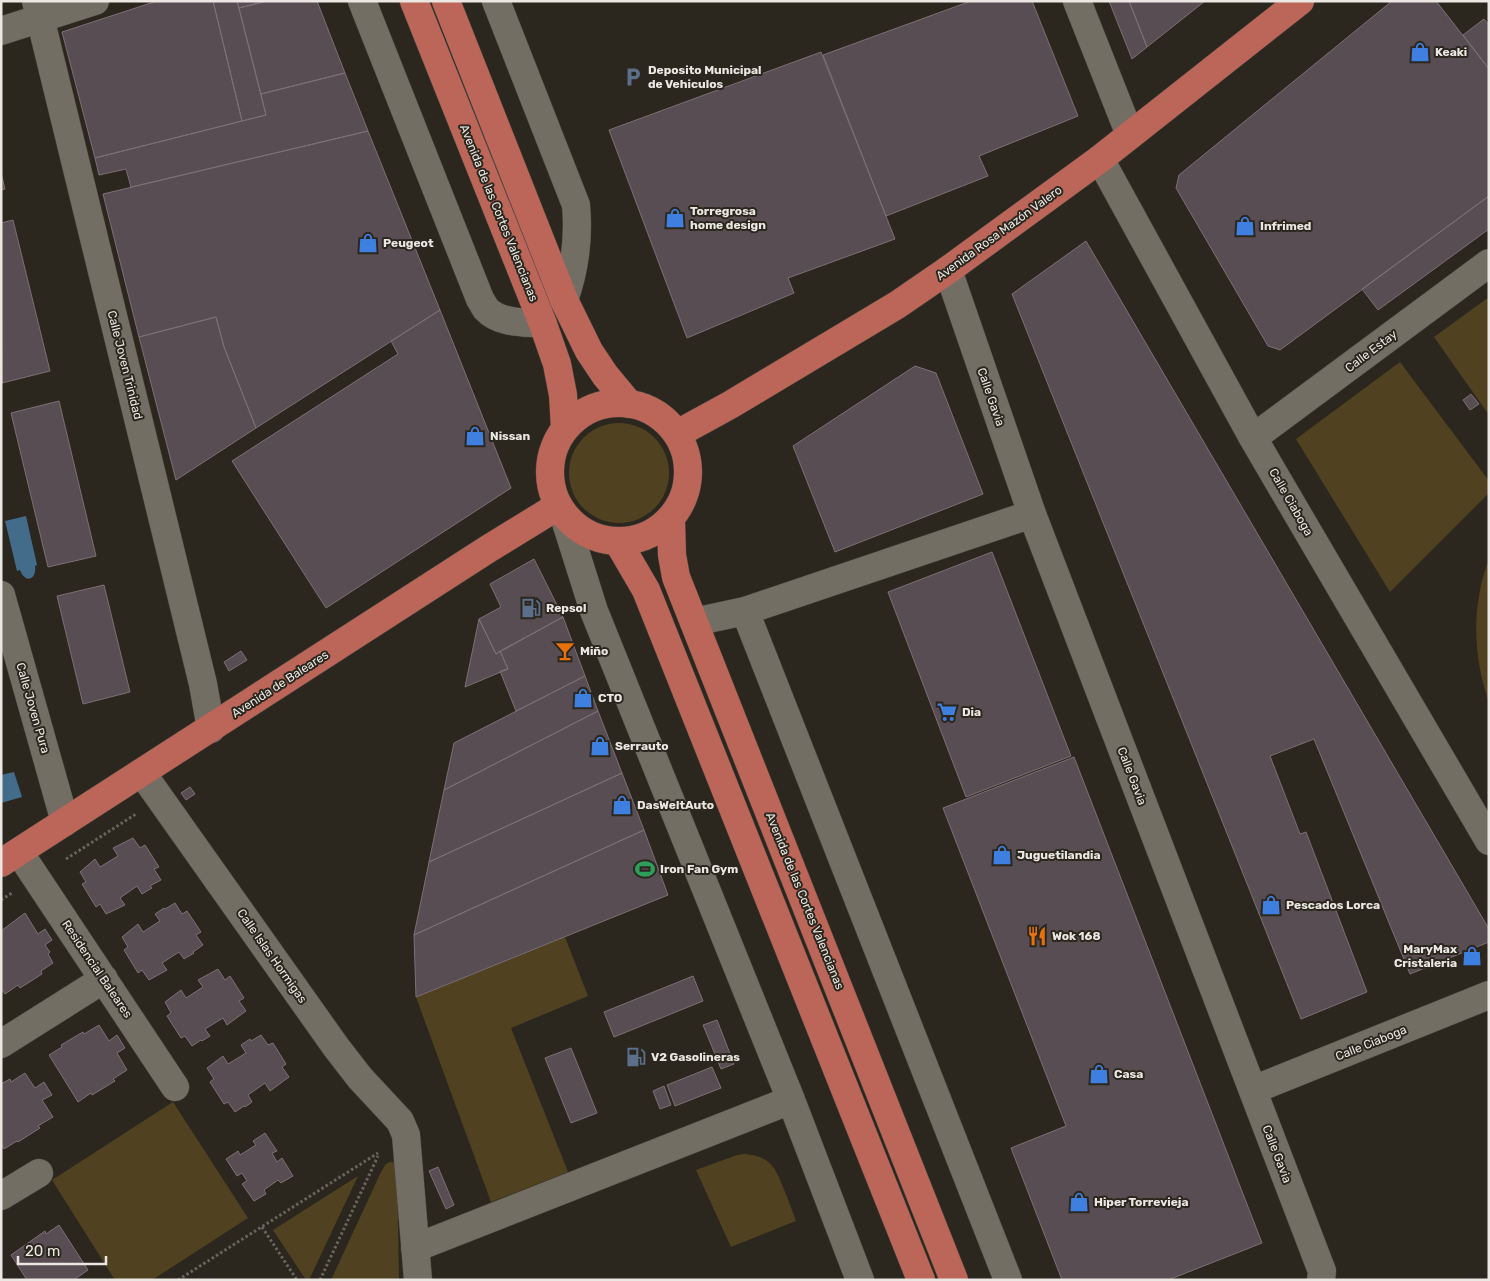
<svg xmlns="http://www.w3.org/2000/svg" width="1490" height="1281" font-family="Rubik,sans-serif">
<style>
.green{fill:#504220}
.water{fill:#436b8a}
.building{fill:#584d52;stroke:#7c7075}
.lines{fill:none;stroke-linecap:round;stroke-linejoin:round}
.minor-casing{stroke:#48443d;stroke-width:29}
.major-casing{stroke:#48443d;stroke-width:29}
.path{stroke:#69655e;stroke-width:3;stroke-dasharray:2.5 2.5;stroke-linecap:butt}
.minor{stroke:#736e64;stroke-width:28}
.major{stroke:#bc6659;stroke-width:28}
.labels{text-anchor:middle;stroke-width:4;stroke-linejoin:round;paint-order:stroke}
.poi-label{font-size:12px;font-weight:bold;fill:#ebe8e3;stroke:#2b271f;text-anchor:start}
.street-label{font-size:12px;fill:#ebe8e3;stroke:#2b271f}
</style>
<rect width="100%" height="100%" fill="#2b271f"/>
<!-- green -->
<path class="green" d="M1489 297V415L1434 337Z
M1400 362 1489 481V493L1390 592 1296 439Z
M569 473a50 50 0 1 1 100 0a50 50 0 1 1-100 0Z
M1489 559V703C1473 656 1471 606 1489 559Z
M565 937 588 996 511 1028 568 1172 491 1202 416 997Z
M173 1102 248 1218 152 1280H115L52 1180Z
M745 1154C769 1156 775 1166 783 1187 788 1199 792 1210 796 1221L731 1247 696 1170 737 1155Z
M390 1162H393L397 1166 399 1280H331L381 1172 386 1164Z
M358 1176 309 1280H306L273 1230Z"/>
<!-- water -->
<path class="water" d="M26 516 37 565 35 566C37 580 25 584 20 570L17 571 5 521Z
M14 772 22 797 1 803V775Z"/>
<!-- building -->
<path class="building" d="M157 1H213L242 121 95 158 62 32Z
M213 1H237L266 115 242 121Z
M237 1H267L239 8Z
M267 1H317L345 73 261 94 239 8Z
M971 1H1032L1078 116 979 156 988 176 886 216 823 55Z
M1109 1H1129L1147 47 1132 59Z
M1129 1H1205L1147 47Z
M1392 1H1436L1489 69V196L1280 350 1268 346 1176 188 1179 175Z
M1484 19 1489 25V69L1463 35Z
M821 52 895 239 788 278 794 293 687 338 609 130Z
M345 73 368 131 131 187 126 169 99 175 95 158 266 115 261 94Z
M368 131 440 310 256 428 224 347 216 317 139 337 103 194Z
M1 173 5 189 1 190Z
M1489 196V229L1378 310 1362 289Z
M13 220 50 371 2 383 1 223Z
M1086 241 1489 929V942L1410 974 1314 739 1270 756 1300 834 1306 832 1367 992 1301 1019 1012 294Z
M440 310 511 488 326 608 232 461 398 354 391 341Z
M216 317 224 347 256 428 176 480 139 337Z
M915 366 936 373 983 494 835 552 793 446Z
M1471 394 1479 404 1470 410 1463 400Z
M59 401 96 556 48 567 11 413Z
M992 552 1071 756 966 797 888 592Z
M534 559 563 617 496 654 479 619 501 607 490 584Z
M104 585 130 692 83 704 57 596Z
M563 617 585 676 516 711 500 671 508 669 500 651Z
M479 619 496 654 500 651 508 669 465 687Z
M241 651 247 660 229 671 224 662Z
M585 676 598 711 444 790 454 743Z
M598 711 622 773 429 862 444 790Z
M1074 757 1262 1243 1168 1280H1062L1011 1148 1066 1126 943 808Z
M622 773 644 830 414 935 429 862Z
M190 787 195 794 186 800 181 793Z
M644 830 668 895 416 997 414 935Z
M133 838 140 848 145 845 159 867 154 869 161 880 150 886 152 888 142 894 137 886 120 898 125 905 106 914 100 904 96 907 82 884 86 882 80 872 95 859 100 867 118 856 113 848Z
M175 903 182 914 187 911 201 932 196 935 203 945 193 952 194 953 184 959 179 952 162 963 167 970 149 980 142 970 138 973 124 950 128 947 122 937 138 924 143 932 160 921 155 914 164 908 165 909Z
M25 913 38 934 45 929 52 940 45 945 50 952 48 954 53 963 41 971 42 974 20 988 18 985 5 994 1 988V931Z
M218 969 225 980 230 976 244 998 239 1001 246 1011 227 1025 223 1018 205 1029 210 1036 202 1041 201 1040 192 1046 185 1036 181 1038 167 1016 171 1013 165 1002 181 990 186 998 203 987 198 980Z
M693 976 703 1001 614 1037 604 1012Z
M717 1020 734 1064 721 1069 703 1025Z
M99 1025 109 1041 117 1035 125 1048 117 1053 127 1070 113 1079 115 1081 92 1095 91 1093 78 1102 49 1055 62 1047 61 1045 83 1032 84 1034Z
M261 1035 268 1045 273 1043 286 1064 282 1067 289 1077 270 1091 265 1083 248 1095 252 1102 245 1107 244 1106 235 1112 228 1102 224 1104 210 1082 214 1079 207 1068 223 1056 228 1064 246 1053 241 1045 250 1039 251 1041Z
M571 1048 597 1113 571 1123 545 1058Z
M712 1067 721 1088 675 1106 667 1085Z
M25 1073 35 1088 44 1082 52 1095 42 1100 53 1117 38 1126 40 1128 18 1142 17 1141 4 1149 1 1144V1084L10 1079 11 1082Z
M664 1086 671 1105 660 1109 653 1091Z
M265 1133 277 1151 272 1153 277 1162 282 1158 293 1176 281 1183 278 1180 264 1190 266 1194 254 1201 242 1184 247 1181 242 1173 237 1176 226 1159 238 1151 240 1155 256 1145 253 1141Z
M438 1167 454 1205 446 1209 429 1171Z
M59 1225 88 1270 75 1279 76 1280H27L11 1255 45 1231 46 1234Z"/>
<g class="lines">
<defs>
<path id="minor" d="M36 1 203 684 211 729
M362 1 480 299C482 302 484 306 486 309 500 324 525 322 543 324
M496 1 576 205C579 238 575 269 564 300
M1077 1 1130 135
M1 31 95 1
M1100 159 1253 438 1489 841
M948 270 1032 514 1320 1266 1322 1271 1321 1280
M1253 438 1489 263
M563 513 594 611 791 1100 860 1280
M1 595 65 822
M745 611 1032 514
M694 622 745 611 1008 1280
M142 773 336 1047 360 1078 400 1121 406 1135 418 1280
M19 852 175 1087
M1 1044 104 979
M1253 1090 1489 995
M1 1196 39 1173
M415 1248 791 1100"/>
<path id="major" d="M414 1 543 324 557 364 563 395 565 429
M446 1 564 300 589 351 605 375 629 404
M550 472a69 69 0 1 1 138 0a69 69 0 1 1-138 0Z
M677 434 730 405 897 305 948 270 1100 159 1300 1
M671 519 672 555 676 577 954 1280
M618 542 646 590 921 1280
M1 863 488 549 558 506"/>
</defs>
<!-- minor casing -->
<use href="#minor" class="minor-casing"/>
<!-- major casing -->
<use href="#major" class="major-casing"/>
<!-- path -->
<path class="path" d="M66 859 136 814
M1 900 12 893
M262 1227 297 1280
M178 1280 378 1153
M320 1280 378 1156"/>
<!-- minor -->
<use href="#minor" class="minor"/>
<!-- major -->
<use href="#major" class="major"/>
</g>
<!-- icons -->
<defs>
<symbol id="shop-bare" viewBox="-9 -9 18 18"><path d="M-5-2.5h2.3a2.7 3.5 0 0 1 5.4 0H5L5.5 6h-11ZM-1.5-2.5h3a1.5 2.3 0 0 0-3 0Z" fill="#3f7fe0" stroke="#2b271f" stroke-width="2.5" paint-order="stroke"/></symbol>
<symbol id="parking-bare" viewBox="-9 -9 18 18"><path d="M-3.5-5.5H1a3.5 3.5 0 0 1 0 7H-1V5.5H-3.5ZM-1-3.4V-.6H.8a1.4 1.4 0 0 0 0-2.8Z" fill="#5c6f8a" stroke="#2b271f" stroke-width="2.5" paint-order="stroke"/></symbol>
<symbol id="fuel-bare" viewBox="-9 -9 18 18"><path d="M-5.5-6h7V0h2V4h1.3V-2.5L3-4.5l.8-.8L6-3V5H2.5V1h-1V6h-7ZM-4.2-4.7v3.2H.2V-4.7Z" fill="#5c6f8a" stroke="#2b271f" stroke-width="2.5" paint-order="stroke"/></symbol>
<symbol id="bar-bare" viewBox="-9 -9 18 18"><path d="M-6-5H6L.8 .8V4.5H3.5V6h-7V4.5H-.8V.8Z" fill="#e8710a" stroke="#2b271f" stroke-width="2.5" paint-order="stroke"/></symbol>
<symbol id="supermarket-bare" viewBox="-9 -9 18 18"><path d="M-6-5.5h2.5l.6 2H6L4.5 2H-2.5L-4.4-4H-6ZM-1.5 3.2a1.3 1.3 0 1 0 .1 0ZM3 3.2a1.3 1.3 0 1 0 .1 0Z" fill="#3f7fe0" stroke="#2b271f" stroke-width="2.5" paint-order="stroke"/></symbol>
<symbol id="stadium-bare" viewBox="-9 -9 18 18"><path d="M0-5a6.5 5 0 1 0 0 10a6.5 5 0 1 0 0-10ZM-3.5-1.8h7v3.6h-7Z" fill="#2e9e5b" stroke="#2b271f" stroke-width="2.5" paint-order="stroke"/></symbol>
<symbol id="restaurant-bare" viewBox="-9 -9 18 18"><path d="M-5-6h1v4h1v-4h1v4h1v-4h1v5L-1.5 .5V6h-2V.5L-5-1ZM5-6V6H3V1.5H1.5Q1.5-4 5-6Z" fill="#e8710a" stroke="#2b271f" stroke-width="2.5" paint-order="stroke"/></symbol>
</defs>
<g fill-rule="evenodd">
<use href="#shop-bare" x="1406" y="38" width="28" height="28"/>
<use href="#parking-bare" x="619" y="63" width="28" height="28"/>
<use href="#shop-bare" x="661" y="204" width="28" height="28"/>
<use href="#shop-bare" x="1231" y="212" width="28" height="28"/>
<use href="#shop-bare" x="354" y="229" width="28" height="28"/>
<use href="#shop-bare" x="461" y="422" width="28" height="28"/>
<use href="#fuel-bare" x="517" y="594" width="28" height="28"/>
<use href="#bar-bare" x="551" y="637" width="28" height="28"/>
<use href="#shop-bare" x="569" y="684" width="28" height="28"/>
<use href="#supermarket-bare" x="933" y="698" width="28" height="28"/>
<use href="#shop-bare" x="586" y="732" width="28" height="28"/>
<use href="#shop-bare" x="608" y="791" width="28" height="28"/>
<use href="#shop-bare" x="988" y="841" width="28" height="28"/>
<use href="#stadium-bare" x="631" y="855" width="28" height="28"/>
<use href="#shop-bare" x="1257" y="891" width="28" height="28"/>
<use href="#restaurant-bare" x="1023" y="922" width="28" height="28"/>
<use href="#shop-bare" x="1458" y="942" width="28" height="28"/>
<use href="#fuel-bare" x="622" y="1043" width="28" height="28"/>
<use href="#shop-bare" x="1085" y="1060" width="28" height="28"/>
<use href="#shop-bare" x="1065" y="1188" width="28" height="28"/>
</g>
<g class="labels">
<!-- poi labels -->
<g class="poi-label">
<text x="1435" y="56">Keaki</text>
<text x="648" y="74">Deposito Municipal<tspan x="648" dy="14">de Vehiculos</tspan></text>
<text x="690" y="215">Torregrosa<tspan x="690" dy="14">home design</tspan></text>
<text x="1260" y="230">Infrimed</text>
<text x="383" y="247">Peugeot</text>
<text x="490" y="440">Nissan</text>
<text x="546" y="612">Repsol</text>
<text x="580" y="655">Miño</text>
<text x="598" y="702">CTO</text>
<text x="962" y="716">Dia</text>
<text x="615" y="750">Serrauto</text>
<text x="637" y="809">DasWeltAuto</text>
<text x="1017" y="859">Juguetilandia</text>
<text x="660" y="873">Iron Fan Gym</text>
<text x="1286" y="909">Pescados Lorca</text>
<text x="1052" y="940">Wok 168</text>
<text x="1457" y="953" text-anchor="end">MaryMax<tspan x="1457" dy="14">Cristaleria</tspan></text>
<text x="651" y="1061">V2 Gasolineras</text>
<text x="1114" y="1078">Casa</text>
<text x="1094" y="1206">Hiper Torrevieja</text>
</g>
<!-- street labels -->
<g class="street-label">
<text transform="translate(499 213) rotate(68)" y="4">Avenida de las Cortes Valencianas</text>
<text transform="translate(999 233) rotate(-36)" y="4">Avenida Rosa Mazón Valero</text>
<text transform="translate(1371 351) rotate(-37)" y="4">Calle Estay</text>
<text transform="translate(125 365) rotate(76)" y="4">Calle Joven Trinidad</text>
<text transform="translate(991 397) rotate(71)" y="4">Calle Gavia</text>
<text transform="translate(1291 502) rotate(60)" y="4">Calle Ciaboga</text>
<text transform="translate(280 684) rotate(-33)" y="4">Avenida de Baleares</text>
<text transform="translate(33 708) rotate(74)" y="4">Calle Joven Pura</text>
<text transform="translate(1132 776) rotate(69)" y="4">Calle Gavia</text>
<text transform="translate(805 901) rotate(68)" y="4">Avenida de las Cortes Valencianas</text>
<text transform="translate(272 956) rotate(55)" y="4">Calle Islas Hormigas</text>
<text transform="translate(97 969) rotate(56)" y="4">Residencial Baleares</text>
<text transform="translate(1371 1043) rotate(-22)" y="4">Calle Ciaboga</text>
<text transform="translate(1277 1154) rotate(69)" y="4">Calle Gavia</text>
</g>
</g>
<!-- border -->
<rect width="1490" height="1281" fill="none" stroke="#ebe8e3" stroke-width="5"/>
<!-- scale -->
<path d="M18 1256v8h88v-8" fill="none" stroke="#ebe8e3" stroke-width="2.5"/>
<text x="25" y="1256" font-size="15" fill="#ebe8e3" stroke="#2b271f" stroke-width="4" paint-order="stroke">20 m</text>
</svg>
